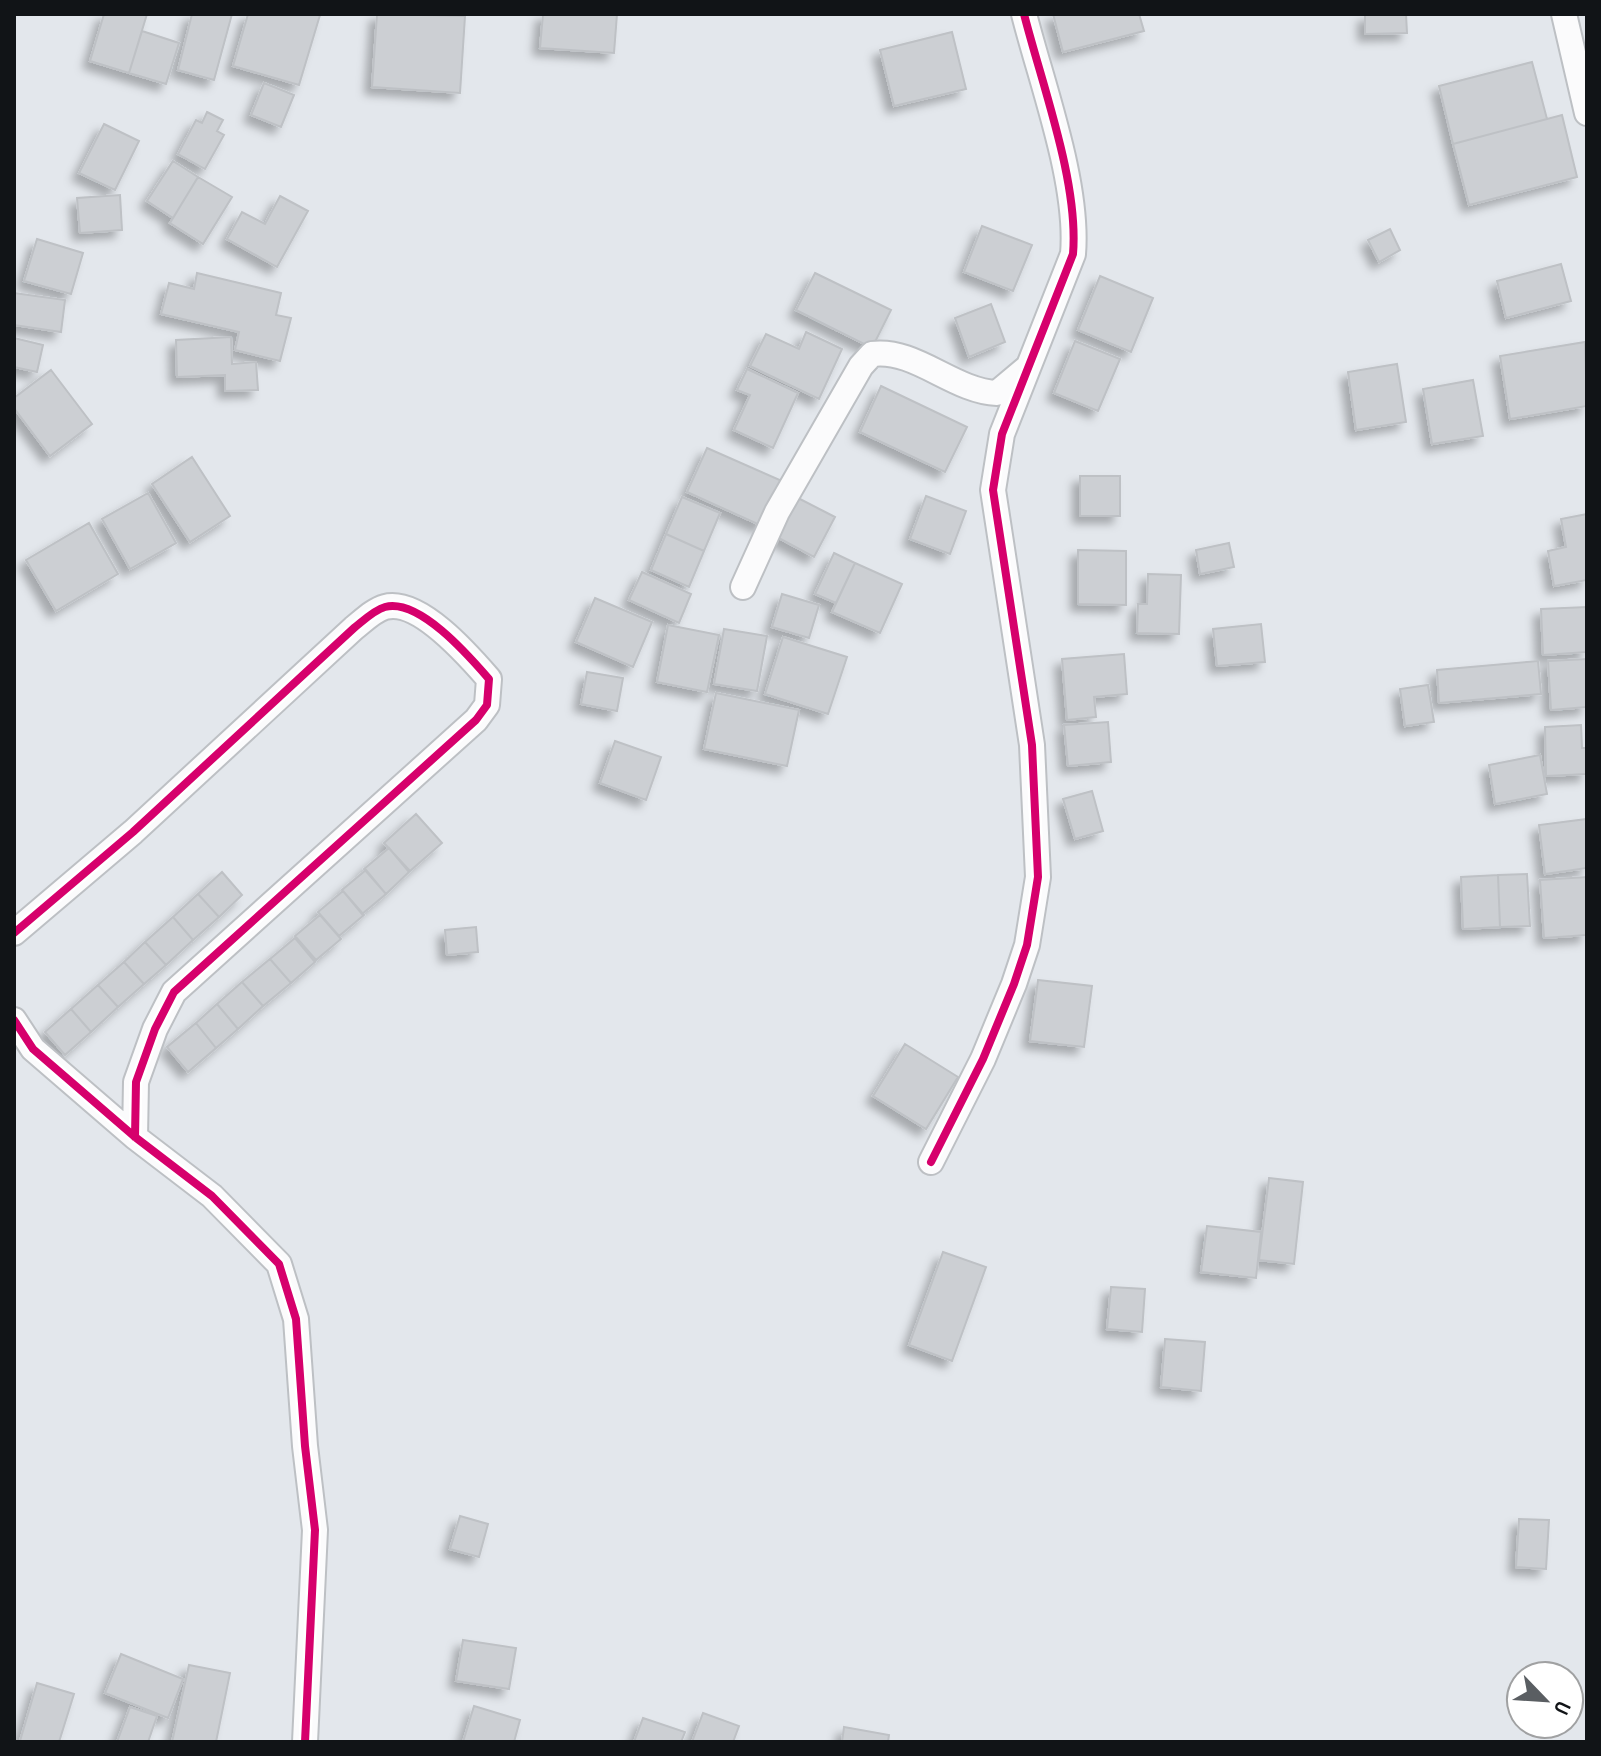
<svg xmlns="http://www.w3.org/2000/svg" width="1601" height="1756" font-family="'Sofia Sans Condensed',sans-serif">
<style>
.building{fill:#cccfd3;stroke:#bec1c5;stroke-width:2;filter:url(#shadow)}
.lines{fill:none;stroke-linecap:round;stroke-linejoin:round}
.minor-casing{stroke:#bdc0c4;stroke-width:28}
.minor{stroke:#fbfbfc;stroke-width:24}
.cycleway-casing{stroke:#fff;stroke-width:13}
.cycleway{stroke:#d6006c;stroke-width:8}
</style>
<defs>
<filter id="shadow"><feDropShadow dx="-7" dy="7" stdDeviation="4" flood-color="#0004"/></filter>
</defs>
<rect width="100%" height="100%" fill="#e3e7ec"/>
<!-- building -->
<path class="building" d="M104 14H147L129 73 90 61Z
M192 14H232L214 80 178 70Z
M248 14 320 15 299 85 233 66Z
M377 14 465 16 460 93 372 87Z
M543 14H617L614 53 540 48Z
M1053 14H1139L1144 31 1063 52Z
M1406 14 1407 33 1365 34V15Z
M142 31 179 43 166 84 129 73Z
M952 32 966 89 894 106 880 50Z
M1532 62 1547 119 1453 144 1439 86Z
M264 83 294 95 281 127 251 115Z
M207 112 223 120 217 131 224 135 205 169 178 154 196 120 202 123Z
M1562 115 1577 177 1469 205 1453 144Z
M104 124 139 141 115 190 79 173Z
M173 161 198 177 173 218 147 201Z
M198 177 232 197 203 244 170 223Z
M120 195 122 230 80 233 77 198Z
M280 196 308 211 277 267 227 239 242 212 265 224Z
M982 226 1032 245 1013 291 964 272Z
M1390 229 1400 250 1379 262 1368 240Z
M37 239 83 253 71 294 24 281Z
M1561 264 1571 301 1506 318 1497 281Z
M197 273 281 293 276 315 291 318 280 361 235 350 239 332 161 314 169 283 194 289Z
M815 273 891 310 872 348 796 310Z
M1100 276 1153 298 1131 352 1078 330Z
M14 293 65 300 61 332 14 325Z
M991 304 1005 342 969 357 955 318Z
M806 332 842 349 819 399 750 366 766 334 799 349Z
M231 337 232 364 256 362 258 390 225 391V375L177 377 176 340Z
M14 338 43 345 37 372 14 367Z
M1075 341 1120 359 1098 411 1054 393Z
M1585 342 1587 406 1510 419 1500 356Z
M1397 364 1406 422 1356 430 1348 372Z
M747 369 798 393 773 448 734 430 750 395 737 390Z
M51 370 92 424 50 456 14 408V398Z
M1473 380 1483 436 1432 444 1423 389Z
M881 386 967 427 945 472 860 432Z
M707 448 782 481 762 526 687 492Z
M192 457 230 516 190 542 152 484Z
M1080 476H1120V516H1080Z
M148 493 176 543 130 569 102 519Z
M926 496 966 511 950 554 910 539Z
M682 497 720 513 704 551 666 534Z
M796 497 835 517 814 557 775 536Z
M1587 514V580L1554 586 1548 551 1566 547 1561 519Z
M89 523 118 574 56 611 26 560Z
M666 534 704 551 689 587 651 570Z
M1229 543 1234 567 1200 574 1196 550Z
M1078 550 1126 551V605L1078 604Z
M834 553 855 563 836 603 815 594Z
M855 563 902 584 880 633 832 612Z
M642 572 691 594 679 623 629 600Z
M1148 574 1181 575 1179 634 1137 633 1138 604H1147Z
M782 594 819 605 809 638 772 627Z
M595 598 652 622 633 667 576 642Z
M1587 607V652L1543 655 1541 609Z
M1261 624 1265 662 1217 666 1213 629Z
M668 625 719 635 707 692 657 682Z
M724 629 767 636 757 691 714 684Z
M783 637 847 657 828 714 765 694Z
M1124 654 1127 694 1094 697 1096 717 1067 720 1062 659Z
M1587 659V707L1551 710 1548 661Z
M1538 661 1541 694 1439 703 1437 670Z
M587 672 623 678 617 711 581 704Z
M1428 685 1434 722 1405 726 1400 689Z
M716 693 799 710 787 766 704 749Z
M1108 722 1111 762 1068 766 1064 725Z
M1581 725 1582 748H1587V774L1546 776 1545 727Z
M615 741 661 757 646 800 600 783Z
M1540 755 1547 794 1495 804 1489 765Z
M1092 791 1103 831 1075 839 1063 799Z
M416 814 442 843 410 871 384 843Z
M1587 819V868L1545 874 1539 825Z
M389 848 409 872 386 894 364 869Z
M366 870 386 894 362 914 342 890Z
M222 872 242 895 219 917 198 894Z
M1527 874 1530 926 1500 927 1498 875Z
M1498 875 1500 927 1463 929 1461 877Z
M1587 877V935L1544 938 1540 880Z
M343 891 364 915 339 936 318 912Z
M198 894 219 917 193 940 173 917Z
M320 915 341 939 316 960 295 936Z
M173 917 193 940 166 965 145 942Z
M476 927 478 952 447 955 445 930Z
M295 938 315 962 291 983 270 959Z
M145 942 166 965 144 984 124 962Z
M270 959 291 983 263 1006 242 982Z
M124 962 144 984 118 1007 98 985Z
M1038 980 1092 986 1084 1047 1030 1041Z
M242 982 263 1006 238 1029 217 1004Z
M98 985 118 1007 91 1032 71 1009Z
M217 1004 238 1029 216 1048 196 1023Z
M71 1009 91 1032 65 1055 45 1032Z
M196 1023 216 1048 188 1072 167 1047Z
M905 1044 958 1077 926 1129 873 1096Z
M1269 1178 1303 1182 1294 1264 1259 1260Z
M1207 1226 1261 1232 1256 1278 1201 1272Z
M943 1252 986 1267 952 1361 909 1345Z
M1111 1287 1145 1289 1142 1332 1107 1329Z
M1165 1339 1205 1342 1201 1391 1161 1387Z
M460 1516 488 1524 479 1557 450 1549Z
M1519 1519 1549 1520 1546 1569 1516 1567Z
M463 1640 516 1648 509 1689 456 1681Z
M121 1654 183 1679 168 1718 105 1693Z
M189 1665 230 1673 216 1742H172Z
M37 1683 74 1694 59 1742 20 1741Z
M474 1706 520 1720 514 1742H463Z
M130 1707 157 1716 148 1742H117Z
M703 1713 739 1726 733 1742H692Z
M643 1718 685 1732 681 1742H634Z
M844 1727 889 1735 888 1742H842Z"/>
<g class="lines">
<defs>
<path id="minor" d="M1564 14 1587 113
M743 587 777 512 861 366 872 354C915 348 953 391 997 393L1028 367
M14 933 133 832 354 628C363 621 374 610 385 607 419 598 469 656 489 679L487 705 476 720 174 992 155 1029 136 1082 135 1137
M14 1020 33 1049 135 1137 212 1196 279 1264 296 1319 305 1446 315 1530 305 1742
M931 1162 983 1059 1014 984 1027 945 1038 877 1032 745 993 490 1002 434 1073 254C1079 183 1042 85 1024 14"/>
</defs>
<!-- minor casing -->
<use href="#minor" class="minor-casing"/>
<!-- minor -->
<use href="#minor" class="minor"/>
<defs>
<path id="cycleway" d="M14 933 133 832 354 628C363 621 374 610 385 607 419 598 469 656 489 679L487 705 476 720 174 992 155 1029 136 1082 135 1137
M14 1020 33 1049 135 1137 212 1196 279 1264 296 1319 305 1446 315 1530 305 1742
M931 1162 983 1059 1014 984 1027 945 1038 877 1032 745 993 490 1002 434 1073 254C1079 183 1042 85 1024 14"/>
</defs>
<!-- cycleway casing -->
<use href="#cycleway" class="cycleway-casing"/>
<!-- cycleway -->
<use href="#cycleway" class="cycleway"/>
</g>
<!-- border -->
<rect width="1601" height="1756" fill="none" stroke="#111417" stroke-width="32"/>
<!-- north arrow -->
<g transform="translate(1545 1700) rotate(115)"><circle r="38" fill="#ffffff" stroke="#a0a1a2" stroke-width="2"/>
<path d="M0-6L14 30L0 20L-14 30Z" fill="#5a5e62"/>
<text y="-12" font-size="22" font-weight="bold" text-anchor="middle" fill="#111417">U</text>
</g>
</svg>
